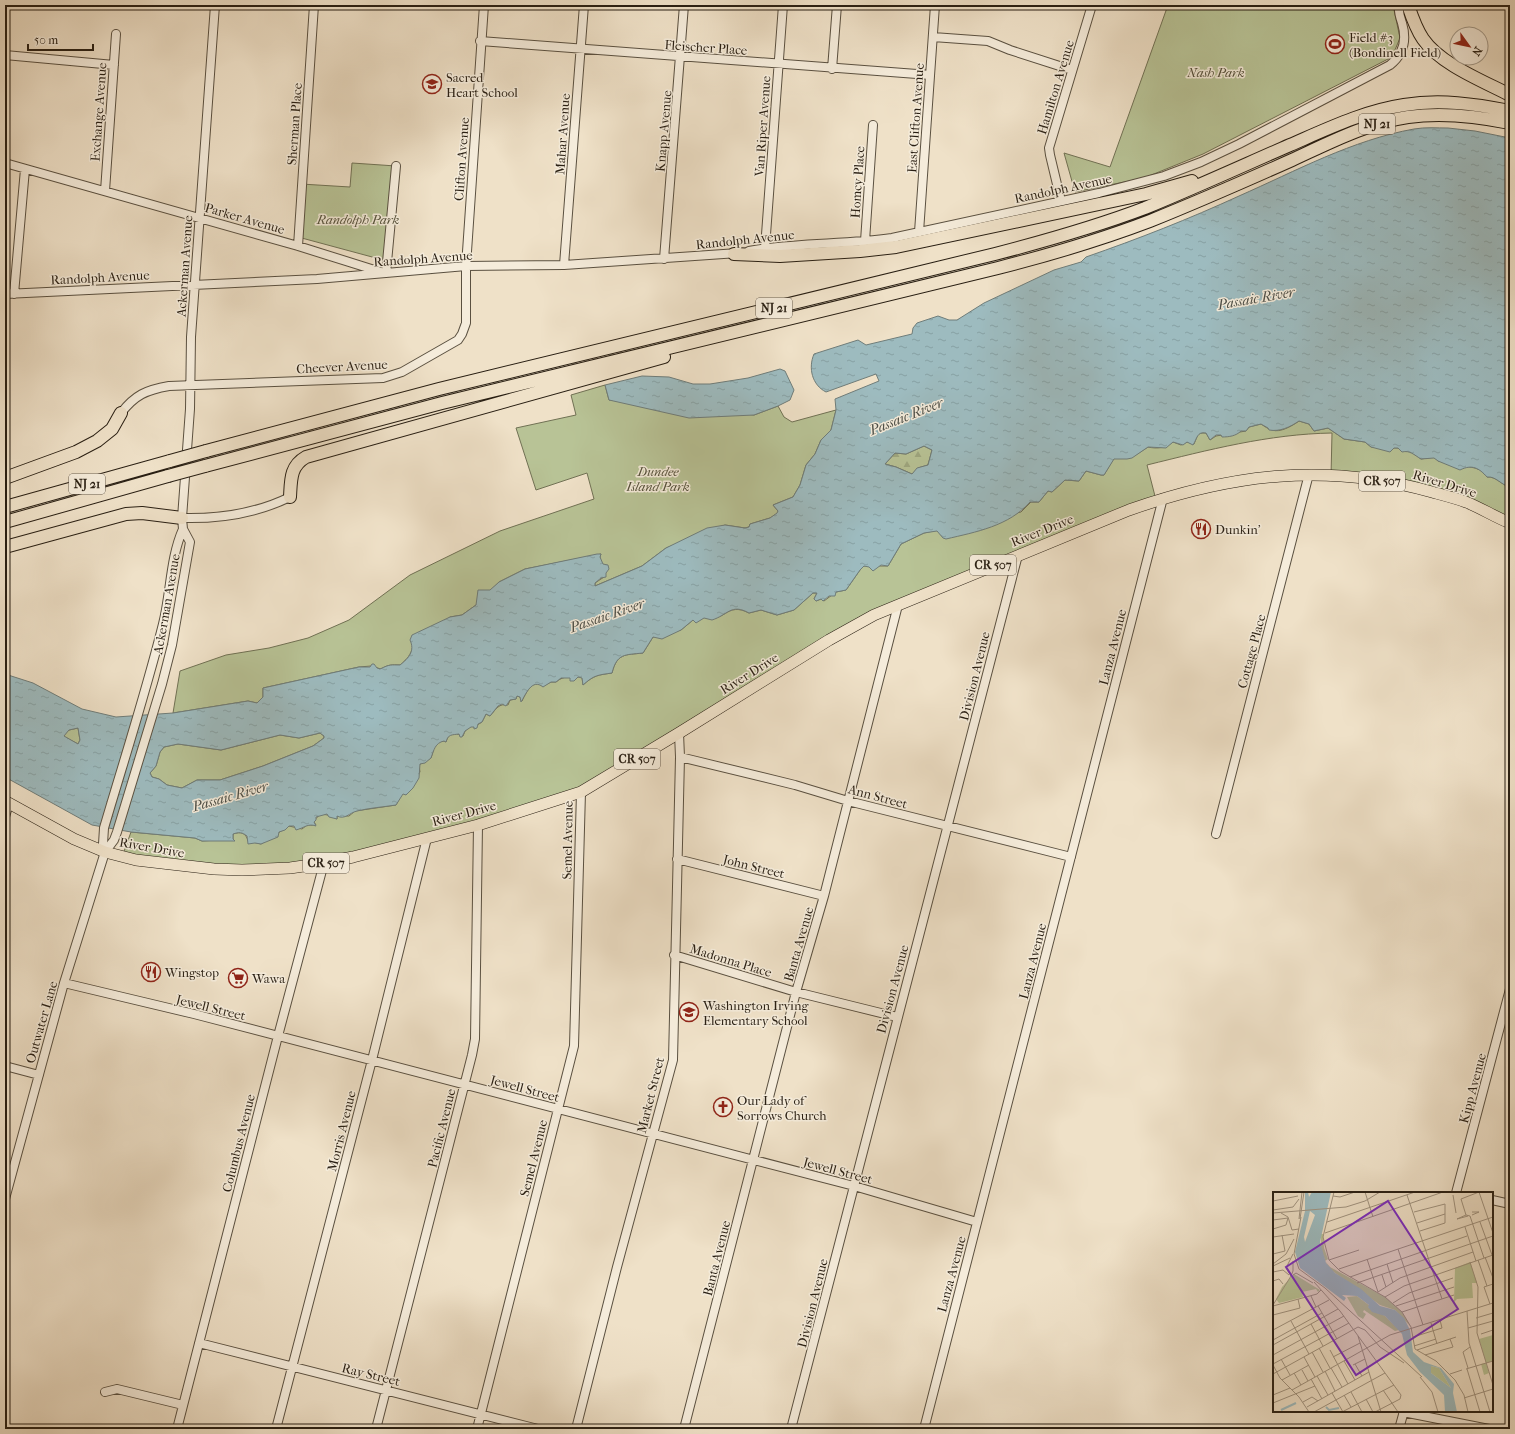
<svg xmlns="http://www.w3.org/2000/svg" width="1515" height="1434" font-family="'IM FELL French Canon',serif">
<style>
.forest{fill:url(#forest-firs);stroke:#707154}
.park{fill:#b8c396;stroke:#707154}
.water{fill:url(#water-ripples);stroke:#6f7d7a;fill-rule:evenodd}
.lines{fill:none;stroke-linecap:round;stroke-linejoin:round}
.minor-casing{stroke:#5a5040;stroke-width:10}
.major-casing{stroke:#291f13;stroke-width:12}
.highway-casing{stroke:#291f13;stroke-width:14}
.minor{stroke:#f5ecdb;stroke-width:8}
.major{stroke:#efe1c8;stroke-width:11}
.highway{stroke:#efe1c8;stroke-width:12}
.highway-bridge-casing{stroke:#291f13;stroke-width:14;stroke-linecap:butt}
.highway-bridge{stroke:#efe1c8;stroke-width:12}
.labels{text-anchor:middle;stroke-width:3;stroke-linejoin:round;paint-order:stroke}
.shield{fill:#f5ecdb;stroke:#665c4f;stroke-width:1}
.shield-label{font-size:12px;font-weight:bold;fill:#291f13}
.poi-label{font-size:13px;fill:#291f13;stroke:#f5ecdb;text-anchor:start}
.street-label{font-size:13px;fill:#291f13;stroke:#f5ecdb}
.park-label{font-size:13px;font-style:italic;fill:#54503a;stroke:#f5ecdb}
.water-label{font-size:14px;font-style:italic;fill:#4c4e47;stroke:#f5ecdb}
.inset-river{fill:none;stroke:#9dbbbf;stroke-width:2}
.inset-road{fill:none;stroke:#a09380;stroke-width:1}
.view{fill:#7b2cbf;fill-opacity:0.15;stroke:#7b2cbf;stroke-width:2}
.inset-edge{fill:none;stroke:#291f13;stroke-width:2}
</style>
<defs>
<pattern id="forest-firs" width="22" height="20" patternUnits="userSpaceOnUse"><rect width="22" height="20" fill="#b8c396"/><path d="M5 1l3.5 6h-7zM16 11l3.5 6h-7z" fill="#9ea780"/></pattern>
<pattern id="water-ripples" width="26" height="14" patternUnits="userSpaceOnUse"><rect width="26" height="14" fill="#9dbbbf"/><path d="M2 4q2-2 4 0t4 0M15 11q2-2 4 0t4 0" fill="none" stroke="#87a0a3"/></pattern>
</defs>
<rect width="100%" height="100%" fill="#efe1c8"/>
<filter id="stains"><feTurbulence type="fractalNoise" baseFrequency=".005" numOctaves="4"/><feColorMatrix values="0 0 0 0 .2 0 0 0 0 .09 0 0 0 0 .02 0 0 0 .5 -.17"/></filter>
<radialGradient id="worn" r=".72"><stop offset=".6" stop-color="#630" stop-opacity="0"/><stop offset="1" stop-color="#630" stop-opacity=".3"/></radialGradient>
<!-- forest -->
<path class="forest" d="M924 446 932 450 928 465 918 468 912 474 896 467 885 464 895 453 906 454Z
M78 728 80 740 78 744 63 736 69 730Z"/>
<!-- park -->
<path class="park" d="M1168 5H1393L1400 38 1392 57 1203 154 1144 178 1075 192 1064 153 1110 167Z
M352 163 396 166 387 261 298 237 301 184 350 187Z
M605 385 609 400 754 415 778 406 784 417 792 422 836 410 831 430 821 440 815 454 806 465 800 485 793 497 773 505 778 511V513L770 518 750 524 749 527 745 528 725 525 666 548 642 566 595 586V583L604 577 600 557 601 554 525 569 499 582 476 605 462 615 450 617 413 646C411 655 407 659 400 665 391 665 390 664 381 669L371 666 359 667 263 688V697L257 703 248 701 173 713 180 671 226 655 269 648 308 638 349 620 410 575 500 531 594 499 587 473 536 490 516 428 576 415 571 395Z
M1299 421 1309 424 1314 431 1328 428 1344 439 1365 442 1371 447 1398 448 1413 453 1421 459 1434 457 1438 461 1475 468 1480 470 1487 477C1496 476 1501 485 1510 487V523L1467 502 1331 476 1332 433C1269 434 1208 450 1147 465L1156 500 898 605 581 792 324 863 223 870 122 857 131 832 195 838 202 841 233 839V834C241 831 246 833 248 841L261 844 289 826 302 829 307 825H316L314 822C319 811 327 814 337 819V816H349L355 811 396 805 401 795 420 772 419 766 420 764 431 758 434 748 438 742 444 741 446 742C450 730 454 733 463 736L465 731 471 726 474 727 482 722 486 714 490 716C496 709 499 703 508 705L510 700 516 699 517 696 520 697 522 701C526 693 532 678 543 686L551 682H556C564 675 572 677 582 677L583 685C594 675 598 675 612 673 617 653 625 655 643 653L653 637 681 630 693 620 696 622 704 617C725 624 726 601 749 613L761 610 777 615 794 610 813 593H817L814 599 816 601 821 599 824 601 836 592 846 590 860 570 864 566H888L901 544 924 533 1021 512 1031 502H1039L1048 491 1052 492 1065 480 1079 481 1086 471 1101 475H1104L1114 458C1132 459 1134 456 1148 447 1157 449 1165 448 1173 442L1181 445 1187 442 1194 444 1198 434 1202 433H1206L1210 440 1216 436 1246 431 1249 427 1261 424C1264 426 1268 429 1272 430 1280 433 1292 426 1299 421Z
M320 733 324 736V738L313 746 263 766 220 780H197L182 788 167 785 159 779 152 777 150 773 156 766 160 752 164 747 178 744 221 750 280 735 299 738Z"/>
<!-- water -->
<path class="water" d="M1448 128 1475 131 1510 138V487C1501 485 1496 476 1487 477 1479 468 1472 464 1460 470L1438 461 1434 458 1421 459C1414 455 1410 450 1402 452L1398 448H1394L1390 452 1371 447 1365 442 1344 439 1328 428 1314 431 1309 424 1299 421C1290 427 1280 432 1269 430L1268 428 1261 424 1249 427 1246 431H1241C1236 436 1229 437 1222 437L1221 435H1216L1210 440 1206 433C1197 431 1197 439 1193 445L1187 442 1183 445 1173 442 1166 448 1148 447 1132 458 1127 459H1114L1104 475H1101L1086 471 1079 481 1065 480 1052 492 1048 491 1039 502H1030C1009 526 976 532 946 539L943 538 937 531 924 533 901 544 888 566 881 565 873 571 869 567 864 566 860 570 846 590 836 592 835 596H829L823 601 821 599 816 601 814 599 817 593H813L794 610 777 615 761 610 749 613C731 603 728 615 712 620L704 618 696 623 693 620 681 630 662 639 653 637 643 653C625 655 617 653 612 673 598 675 594 675 583 685L582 678 578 677 574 681H570V678H561L556 682H551L543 687C532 678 526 694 521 702L520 697 517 696 516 699 510 700 506 706 502 704 498 706 490 716 486 714 482 722 478 724 477 728 474 729V727H471L465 731 462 737H460L459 734C452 735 448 734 446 742L444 741C435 743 434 750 431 758L425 763 420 764 419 778 413 788 406 795 403 794 396 805C383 807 369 808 357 811 349 813 345 820 337 816V819L329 817 327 814 316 817V820L314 822 316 826C308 823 304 828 296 830L294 826H289L285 830 279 832 278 837 261 844 255 843 248 844 247 836C242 832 239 832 233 834V839L235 841H202L195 838 131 832 92 825 5 777V674L33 683 82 709 116 717 173 713 248 701 257 703 263 697V688L359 667H370L372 664H374L377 668 380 669C390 664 391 665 400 665 409 658 415 651 410 640L412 635 450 617 462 615 476 605 478 590H490L499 582 525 569 597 554H601L600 557 603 564 608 565 609 569 606 573V577L601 578 595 583V586L642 566 666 548 707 528 725 525 745 528 749 527 750 524 770 518 777 513 778 511 773 505 793 497 800 485 806 465 815 454 821 440 831 430 836 410 835 399 879 381 876 374 826 392C812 385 808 368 814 354L858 340 866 345 912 334 913 328 917 323 938 316 949 320H957L984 303 1054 270 1081 262 1086 257C1138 239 1189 219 1239 196 1296 171 1352 140 1414 129 1425 127 1437 128 1448 128ZM924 446 932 450 928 465 917 468 912 474 896 467 885 464 895 453 906 454ZM78 728 80 740 78 744 64 736 69 730ZM320 733 324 736V738L313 746 263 766 220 780H197L182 788 167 785 159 779 152 777 150 773 156 766 160 752 164 747 178 744 221 750 280 735 299 738Z
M780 369 785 371 794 390 790 400 778 406 754 415 689 418 609 400 605 385 642 376 669 377 693 384H710L748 378Z"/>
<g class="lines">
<defs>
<path id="minor" d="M933 37 988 41 1010 50 1072 70
M480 41 930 75
M5 55 114 65
M832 69 837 5
M5 163 298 246 381 272
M105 191 116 34
M1061 201 1050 155 1049 148 1092 5
M919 232 935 5
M865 241 873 125
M298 246 314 5
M765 248 783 5
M749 251C796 242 845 245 892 238L1099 193 1164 176 1201 162 1239 144 1390 65C1404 54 1407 40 1402 23 1400 17 1398 12 1399 5
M664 259 684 5
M564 265 584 5
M386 273 396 166
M5 294 317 279 466 266 564 265 738 253
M14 294 25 169
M121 413C135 395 146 390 169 386L383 378 402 372 458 340 462 334 466 323V266L484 5
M182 518C220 519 255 514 290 497
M680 757 795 785 848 801 1071 857
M5 817 9 803
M1216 834 1309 474
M105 852 103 844 104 828C124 760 146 692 163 624 171 592 170 558 183 529
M677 859 824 896
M674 955 796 992 897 1017
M64 983 194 1014 854 1186 977 1222
M5 1066 39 1075
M1456 1193 1510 989
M5 1199 64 983 105 852 114 840 117 832 162 684 172 645 190 542 183 529 182 518 190 409 191 337 215 5
M1492 1200 1510 1204
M199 1343 538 1429
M105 1392 117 1389 183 1405
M1403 1412 1489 1429
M177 1429 278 1036 324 863
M276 1429 372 1060 427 838
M376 1429 472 1055 475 1039 478 825
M477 1429 574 1046 581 792
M576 1429 617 1267 673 1060 680 757 679 733
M684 1429 796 992 824 896 898 605
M791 1429 1018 555
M924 1429 1163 498
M1399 1429 1404 1411"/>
<path id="major" d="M5 801 74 839 105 852 136 860 214 869 242 870 290 868 324 863 353 857 478 825 581 792 679 733 829 640 874 615 1129 510C1232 474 1325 462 1432 492 1443 495 1455 498 1466 502 1481 508 1495 517 1510 523"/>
<path id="highway" d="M1408 5C1412 17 1416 29 1423 39 1440 64 1483 81 1510 95
M734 254 780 256 860 251 896 247 1146 194 1192 181
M206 451 439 389 995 254C1045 241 1095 227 1145 208 1194 188 1242 166 1290 145 1327 129 1364 111 1404 105 1440 99 1475 104 1510 111
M205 466 442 403 998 268C1049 255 1100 240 1150 221 1197 202 1245 181 1292 160 1329 143 1367 123 1408 117 1443 112 1476 116 1510 123
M5 478 76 452 97 441 112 429 121 413
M290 497C291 480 290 466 306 457L664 357
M5 507 170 461
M5 522 168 476
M5 547 126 514 142 513 182 518"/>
</defs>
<!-- minor casing -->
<use href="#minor" class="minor-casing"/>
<!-- major casing -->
<use href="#major" class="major-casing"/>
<!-- highway casing -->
<use href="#highway" class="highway-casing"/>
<!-- minor -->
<use href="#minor" class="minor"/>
<!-- major -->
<use href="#major" class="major"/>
<!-- highway -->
<use href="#highway" class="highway"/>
<defs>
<path id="highway-bridge" d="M170 461 206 451
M168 476 205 466"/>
</defs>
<!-- highway-bridge casing -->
<use href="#highway-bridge" class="highway-bridge-casing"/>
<!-- highway-bridge -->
<use href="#highway-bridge" class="highway-bridge"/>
</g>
<!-- icons -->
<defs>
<symbol id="stadium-ring" viewBox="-11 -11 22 22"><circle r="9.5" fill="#f5ecdb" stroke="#8f2418" stroke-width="1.5"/><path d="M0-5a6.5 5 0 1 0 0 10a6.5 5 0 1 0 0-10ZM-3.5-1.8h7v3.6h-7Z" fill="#8f2418"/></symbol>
<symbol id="school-ring" viewBox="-11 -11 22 22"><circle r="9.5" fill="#f5ecdb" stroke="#8f2418" stroke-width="1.5"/><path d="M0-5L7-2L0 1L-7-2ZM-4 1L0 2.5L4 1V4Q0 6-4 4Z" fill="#8f2418"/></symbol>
<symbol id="restaurant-ring" viewBox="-11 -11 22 22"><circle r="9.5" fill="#f5ecdb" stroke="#8f2418" stroke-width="1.5"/><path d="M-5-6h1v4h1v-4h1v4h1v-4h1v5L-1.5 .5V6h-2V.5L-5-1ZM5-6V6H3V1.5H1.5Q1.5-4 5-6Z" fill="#8f2418"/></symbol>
<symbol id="supermarket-ring" viewBox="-11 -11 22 22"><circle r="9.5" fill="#f5ecdb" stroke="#8f2418" stroke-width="1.5"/><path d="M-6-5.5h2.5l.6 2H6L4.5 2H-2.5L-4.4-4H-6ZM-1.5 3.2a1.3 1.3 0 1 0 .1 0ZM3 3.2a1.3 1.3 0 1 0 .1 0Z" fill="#8f2418"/></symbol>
<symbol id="church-ring" viewBox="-11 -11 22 22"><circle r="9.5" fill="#f5ecdb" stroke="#8f2418" stroke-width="1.5"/><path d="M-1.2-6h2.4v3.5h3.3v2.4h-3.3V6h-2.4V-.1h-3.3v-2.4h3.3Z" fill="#8f2418"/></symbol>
</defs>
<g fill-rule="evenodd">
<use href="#stadium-ring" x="1324" y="33" width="22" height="22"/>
<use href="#school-ring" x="421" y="73" width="22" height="22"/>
<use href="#restaurant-ring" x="1190" y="518" width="22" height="22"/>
<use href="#restaurant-ring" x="140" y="961" width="22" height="22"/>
<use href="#supermarket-ring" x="227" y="967" width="22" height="22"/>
<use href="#school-ring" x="678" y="1001" width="22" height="22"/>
<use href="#church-ring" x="712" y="1096" width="22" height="22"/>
</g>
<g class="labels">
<!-- shield labels -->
<g class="shield">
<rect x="1359" y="114" width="36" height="20" rx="3"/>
<rect x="756" y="298" width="36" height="20" rx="3"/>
<rect x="1359" y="471" width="46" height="20" rx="3"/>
<rect x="69" y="474" width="36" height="20" rx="3"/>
<rect x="970" y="555" width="46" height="20" rx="3"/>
<rect x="614" y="749" width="46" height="20" rx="3"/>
<rect x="303" y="853" width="46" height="20" rx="3"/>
</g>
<g class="shield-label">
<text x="1377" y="128">NJ 21</text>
<text x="774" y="312">NJ 21</text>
<text x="1382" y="485">CR 507</text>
<text x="87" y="488">NJ 21</text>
<text x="993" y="569">CR 507</text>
<text x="637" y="763">CR 507</text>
<text x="326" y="867">CR 507</text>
</g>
<!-- poi labels -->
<g class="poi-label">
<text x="1349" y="42">Field #3<tspan x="1349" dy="15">(Bondinell Field)</tspan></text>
<text x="446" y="82">Sacred<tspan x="446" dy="15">Heart School</tspan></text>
<text x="1215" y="534">Dunkin'</text>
<text x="165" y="977">Wingstop</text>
<text x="252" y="983">Wawa</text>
<text x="703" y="1010">Washington Irving<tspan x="703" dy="15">Elementary School</tspan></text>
<text x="737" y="1105">Our Lady of<tspan x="737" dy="15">Sorrows Church</tspan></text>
</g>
<!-- street labels -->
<g class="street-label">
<text transform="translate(706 47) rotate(4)" y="5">Fleischer Place</text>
<text transform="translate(1055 87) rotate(-73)" y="5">Hamilton Avenue</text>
<text transform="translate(98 112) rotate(-86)" y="5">Exchange Avenue</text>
<text transform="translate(915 118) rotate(-86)" y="5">East Clifton Avenue</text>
<text transform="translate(294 124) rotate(-86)" y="5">Sherman Place</text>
<text transform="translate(762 126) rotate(-86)" y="5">Van Riper Avenue</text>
<text transform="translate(663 131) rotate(-85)" y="5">Knapp Avenue</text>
<text transform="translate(562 134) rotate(-86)" y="5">Mahar Avenue</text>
<text transform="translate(461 159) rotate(-86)" y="5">Clifton Avenue</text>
<text transform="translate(857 182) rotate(-86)" y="5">Homcy Place</text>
<text transform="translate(1063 188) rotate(-12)" y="5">Randolph Avenue</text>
<text transform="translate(245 218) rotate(16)" y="5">Parker Avenue</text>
<text transform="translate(745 239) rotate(-6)" y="5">Randolph Avenue</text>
<text transform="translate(423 258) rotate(-4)" y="5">Randolph Avenue</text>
<text transform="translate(184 266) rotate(-86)" y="5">Ackerman Avenue</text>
<text transform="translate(100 277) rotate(-3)" y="5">Randolph Avenue</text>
<text transform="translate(342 366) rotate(-3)" y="5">Cheever Avenue</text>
<text transform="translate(1445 483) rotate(17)" y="5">River Drive</text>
<text transform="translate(1042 530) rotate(-22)" y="5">River Drive</text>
<text transform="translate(166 604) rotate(-80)" y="5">Ackerman Avenue</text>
<text transform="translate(1112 647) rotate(-76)" y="5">Lanza Avenue</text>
<text transform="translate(1251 651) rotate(-75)" y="5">Cottage Place</text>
<text transform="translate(749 673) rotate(-32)" y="5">River Drive</text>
<text transform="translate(974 676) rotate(-76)" y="5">Division Avenue</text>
<text transform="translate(878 796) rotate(15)" y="5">Ann Street</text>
<text transform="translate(464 813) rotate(-15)" y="5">River Drive</text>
<text transform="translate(567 840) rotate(-89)" y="5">Semel Avenue</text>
<text transform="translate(152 847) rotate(10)" y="5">River Drive</text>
<text transform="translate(754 866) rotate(14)" y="5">John Street</text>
<text transform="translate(798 944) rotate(-74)" y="5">Banta Avenue</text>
<text transform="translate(731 960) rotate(17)" y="5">Madonna Place</text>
<text transform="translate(1032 961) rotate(-76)" y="5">Lanza Avenue</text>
<text transform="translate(892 989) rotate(-75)" y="5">Division Avenue</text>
<text transform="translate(211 1007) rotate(14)" y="5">Jewell Street</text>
<text transform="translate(41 1022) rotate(-74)" y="5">Outwater Lane</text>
<text transform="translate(525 1088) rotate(15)" y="5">Jewell Street</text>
<text transform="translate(1472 1088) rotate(-75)" y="5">Kipp Avenue</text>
<text transform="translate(650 1095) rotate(-76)" y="5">Market Street</text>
<text transform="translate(441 1128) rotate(-76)" y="5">Pacific Avenue</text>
<text transform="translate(341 1131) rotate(-76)" y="5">Morris Avenue</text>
<text transform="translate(238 1143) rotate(-76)" y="5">Columbus Avenue</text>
<text transform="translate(533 1158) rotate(-76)" y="5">Semel Avenue</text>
<text transform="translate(838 1170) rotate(15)" y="5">Jewell Street</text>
<text transform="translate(716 1258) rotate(-76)" y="5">Banta Avenue</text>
<text transform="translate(951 1274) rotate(-75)" y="5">Lanza Avenue</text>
<text transform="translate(812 1303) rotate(-76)" y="5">Division Avenue</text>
<text transform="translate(371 1374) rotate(14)" y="5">Ray Street</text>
</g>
<!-- park labels -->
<g class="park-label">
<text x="1216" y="77">Nash Park</text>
<text x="358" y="224">Randolph Park</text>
<text x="658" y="476">Dundee<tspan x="658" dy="15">Island Park</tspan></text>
</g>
<!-- water labels -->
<g class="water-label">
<text transform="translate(1256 298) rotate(-10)" y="5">Passaic River</text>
<text transform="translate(906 416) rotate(-22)" y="5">Passaic River</text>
<text transform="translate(607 615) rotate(-19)" y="5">Passaic River</text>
<text transform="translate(230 796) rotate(-16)" y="5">Passaic River</text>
</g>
</g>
<!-- overview -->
<g transform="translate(1273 1192)">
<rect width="220" height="220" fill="#efe1c8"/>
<path d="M158 174 166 176 178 196 158 181Z" fill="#b8c396"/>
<path d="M48 42H50L51 56 55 67 52 69 57 75 112 105 129 120 138 135 122 118 107 113 58 78 53 71 48 57ZM197 70 204 91H199L200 106 184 107 181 110 182 76ZM21 82 47 98 45 100 43 97 29 100 30 105 6 111 3 107 9 95ZM84 104 97 114 95 115 112 124 126 138 122 139 91 118 90 120 93 122 90 127 85 124 74 105ZM220 143V169L213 171 216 181 211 183 208 172 213 171 206 147Z" fill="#b8c396"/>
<path d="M32 0H35L36 5 39 0H58L47 50 53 71 62 81 88 97 107 114 122 118 131 126 137 138 140 160 151 170 168 176 181 192 180 201 184 220H172L171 203 147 180 134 163 129 142 112 124 99 120 95 115 96 113 84 104 69 103 73 106 71 109 27 76 22 60 32 19ZM37 19 42 23 32 50 31 45ZM158 174 166 176 178 196 158 181Z" fill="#9dbbbf" fill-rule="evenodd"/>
<path class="inset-river" d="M53 215 56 218 66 216M8 218 23 211"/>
<path class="inset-road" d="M61 0 50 45 56 68 67 79 112 105 129 120 138 135 142 157 163 169 182 188 191 203 195 220M92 0 100 25M134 3 169 107M180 3 183 21M60 4 67 5 82 0M0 9 25 4M0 18 20 15 26 7M141 20 172 12V31L147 39M0 21 73 15 92 9 107 0M8 21 15 25 19 38 26 37M193 23 184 27 195 24M199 23 206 20H199M197 24 193 23 188 7 206 0 220 41M197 24 211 66M28 25 21 62 26 77 52 96 149 185M26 27 29 0M27 27 31 0M0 28 15 26 13 33 0 37M54 30 142 0M207 30 219 63M144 31 172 22M192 35 203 69M52 41 170 0M0 45 21 42M125 57 150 133M0 62 12 59 9 43M212 65 220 86M94 67 105 100M56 68 86 58M205 68 214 94M20 69V79L18 84 13 76 20 62M197 70 205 95 204 141 220 193M0 72 13 62 21 47M114 72 120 91M0 74 17 66M66 77 220 25M0 80 10 78 16 83M20 83 23 81 40 91M109 83 113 95M77 85 194 44M0 89 6 87 10 92M41 90 67 119M84 91 220 44M105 100 127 86 200 60M38 104 43 115M112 105 131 94 220 63M120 111 136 101 180 86M217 112 211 95 220 92M0 113 18 84M0 114 44 102 48 98M45 114 64 147M123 114 181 95M67 119 128 203 127 207 102 220M194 119 196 151 217 220M129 120 181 103M0 123 27 116 25 107M203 126 220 121M18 129 36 162M158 131 164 152M38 132 50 154M195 136 220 129M0 138 56 108M208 142 220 138M85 144 108 220M140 145 169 136 167 128M0 148 49 121M0 153 65 117M141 154 163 147M107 155 131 171M46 156 57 176M57 158 75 192M144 158 183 145M39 160 50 180M0 163 71 124M152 163 180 155 177 147M31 165 42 185M60 165 87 151M8 167 17 183M71 169 82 188M0 172 76 131M82 172 89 184M0 173 7 186 26 205 36 220M80 173 92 167M58 176 69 195M195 176 190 160 197 155M193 177 220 169M194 177 207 220M29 178 35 189M52 179 62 199M21 181 28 193M0 182 85 135 92 138 107 155M177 182 189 178M44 184 55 203M147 185 159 200 165 220M38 187 49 207M9 188 36 173M19 198 117 143 220 111M110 198 125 220M78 200 89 220M59 201 70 220M0 203 17 196M71 203 78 215M191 206 220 197M93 207 100 220M30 210 39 205 45 209M0 211 42 194M34 215 96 180M41 220 112 181M69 220 121 193"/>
<path class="view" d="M115 9 185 117 83 183 13 75Z"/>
<rect width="220" height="220" class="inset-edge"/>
</g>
<!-- margin -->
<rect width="1515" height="1434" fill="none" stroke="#efe1c8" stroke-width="20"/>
<rect x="6" y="6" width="1503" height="1422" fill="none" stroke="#291f13" stroke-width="2"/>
<rect x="10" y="10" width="1495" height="1414" fill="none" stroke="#291f13"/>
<!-- north arrow -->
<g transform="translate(1469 46) rotate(123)"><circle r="19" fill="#f5ecdb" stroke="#a39a8b"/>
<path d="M0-3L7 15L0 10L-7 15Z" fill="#8f2418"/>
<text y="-6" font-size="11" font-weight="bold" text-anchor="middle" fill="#291f13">N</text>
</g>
<!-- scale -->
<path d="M28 44v6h65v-6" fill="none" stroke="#291f13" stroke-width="2"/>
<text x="34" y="44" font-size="12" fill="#291f13" stroke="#f5ecdb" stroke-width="3" paint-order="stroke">50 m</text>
<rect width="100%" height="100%" filter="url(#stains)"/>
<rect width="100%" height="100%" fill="url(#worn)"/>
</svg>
